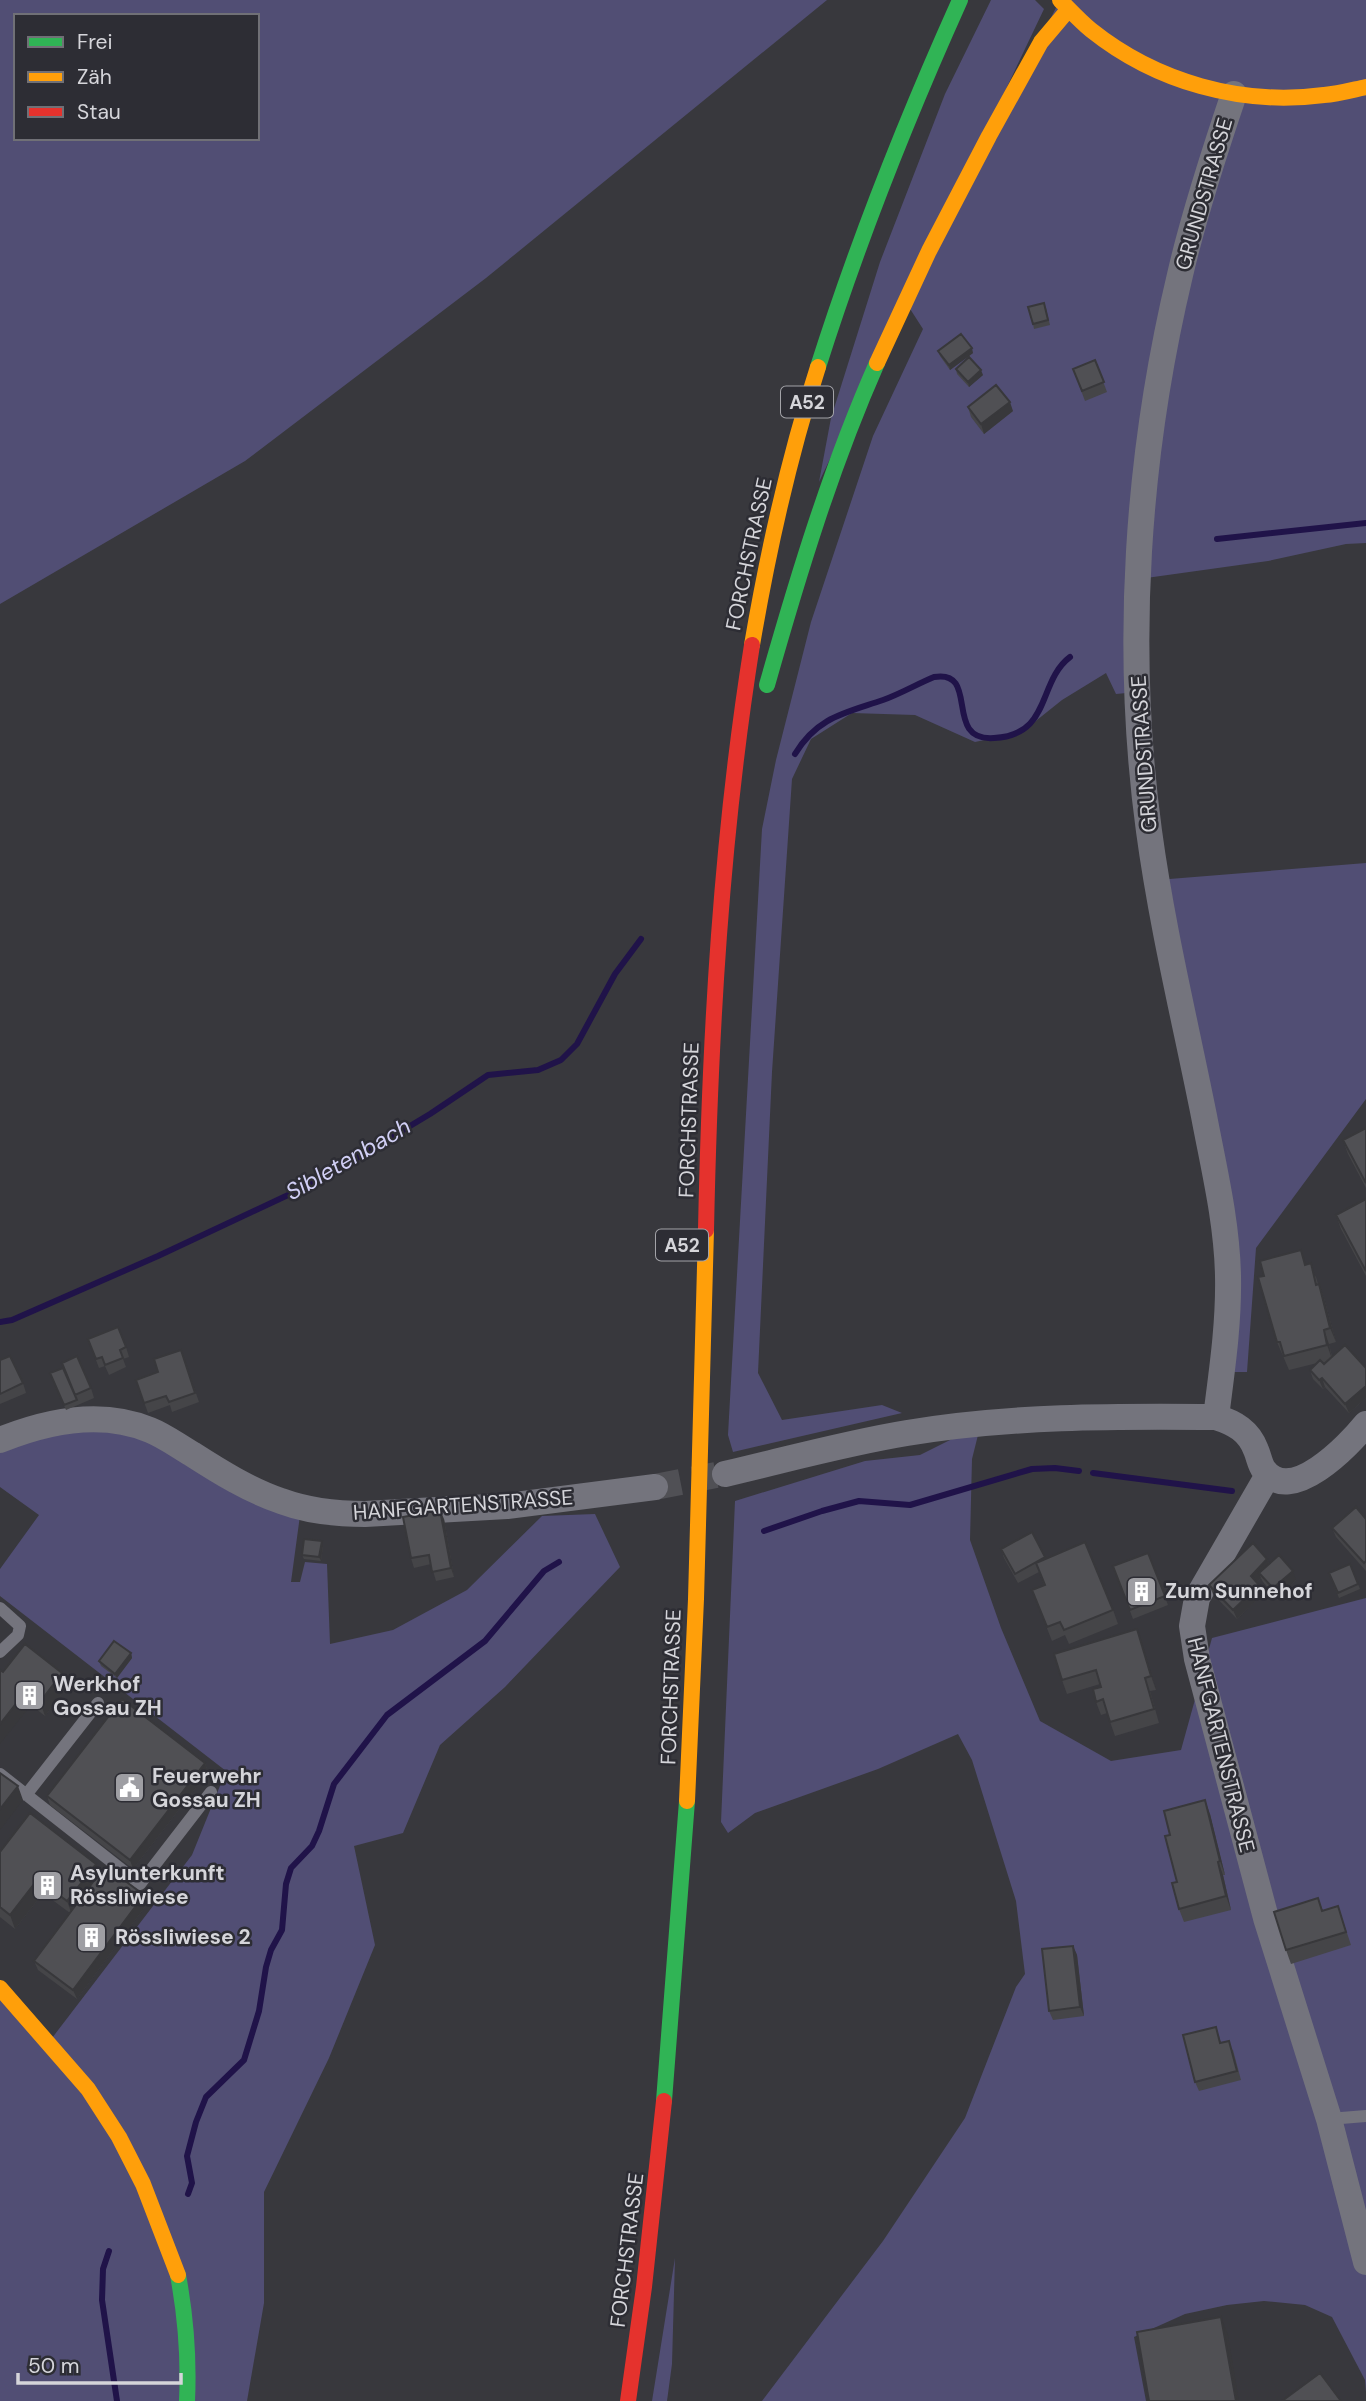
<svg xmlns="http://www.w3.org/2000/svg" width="1366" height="2401" font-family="'DM Sans',sans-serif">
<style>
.green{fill:#514e74;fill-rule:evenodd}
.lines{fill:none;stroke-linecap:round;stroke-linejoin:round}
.stream{stroke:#201349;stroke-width:6}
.street-tunnel{stroke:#505055;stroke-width:26;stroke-dasharray:26 13;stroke-linecap:butt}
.lane{stroke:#74747d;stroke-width:12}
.street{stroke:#74747d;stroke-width:26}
.fast{stroke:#30b455;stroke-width:16}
.slow{stroke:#ff9f0a;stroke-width:16}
.jam{stroke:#e5322d;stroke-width:16}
.wall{fill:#454548}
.shaded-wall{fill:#38383b}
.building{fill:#505054;stroke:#38383b;stroke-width:2}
.labels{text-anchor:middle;stroke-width:5;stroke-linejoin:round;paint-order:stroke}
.shield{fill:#2d2d34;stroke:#a3a3a8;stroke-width:2}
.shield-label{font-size:19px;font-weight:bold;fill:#d5d5da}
.street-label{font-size:21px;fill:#d5d5da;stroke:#2d2d34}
.poi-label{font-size:21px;font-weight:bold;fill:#d5d5da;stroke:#2d2d34;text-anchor:start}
.water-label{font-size:23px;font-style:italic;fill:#d1cff5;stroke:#2d2d34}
</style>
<rect width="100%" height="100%" fill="#38383d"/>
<!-- green -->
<path class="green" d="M0 0H827L486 278 245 461 0 604ZM16 16H257V138H16Z
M991 0H1035L1044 9 819 482 831 418 880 262 945 94Z
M1060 0H1366V543L1346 544 1268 561 1139 579 1137 692 1116 694 1106 673 1062 700 1022 732 975 742 915 715 852 713 811 739 792 779 772 1072 758 1373 782 1420 882 1405 902 1413 733 1452 728 1435 762 829 776 760 811 622 873 436 923 329 905 301Z
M1366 863V1099L1256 1248 1247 1372H1221L1228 1303 1157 880Z
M110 1420 301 1508 291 1582H300L305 1562 327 1564 330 1644 393 1630 467 1590 542 1516 595 1514 620 1567 505 1687 440 1745 403 1833 354 1846 375 1945 329 2058 264 2192V2303L247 2401H0V1988L49 2042 192 1855 226 1771 0 1596V1569L39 1515 0 1487V1440Z
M978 1435 972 1459 970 1540 1001 1628 1040 1721 1111 1761 1181 1750 1212 1638 1366 1598V2392L1365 2380 1332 2317 1305 2305 1264 2301 1227 2305 1185 2314 1134 2337 1146 2401H762L883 2241 965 2118 1016 1987 1025 1974 1016 1901 972 1760 958 1734 878 1769 755 1813 728 1833 721 1822 735 1501 865 1461 920 1455 958 1436Z
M675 2258 672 2364 667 2401H652Z"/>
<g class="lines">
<!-- stream -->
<path class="stream" d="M1217 539 1366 523
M795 754C817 717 845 713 883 700 900 694 917 684 934 677 981 669 942 742 994 738 1052 735 1037 682 1070 657
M0 1322 12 1320 158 1256 320 1180 430 1114 488 1075 538 1070 561 1060 577 1044 615 974 641 939
M1093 1473 1232 1491
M764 1531 822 1511 859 1501 910 1505 1032 1469 1055 1468 1079 1471
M188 2194 192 2183 187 2156 196 2122 206 2097 244 2060 259 2011 266 1967 271 1950 282 1930 286 1884 291 1868 312 1846 319 1831 334 1784 387 1715 485 1641 544 1571 559 1562
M109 2251 103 2269 102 2300 117 2401"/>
<!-- street-tunnel -->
<path class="street-tunnel" d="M655 1487 716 1475"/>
<!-- lane -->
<path class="lane" d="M0 1608 20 1626 18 1635 0 1652
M0 1774 140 1884 211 1792
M26 1795 98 1703
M1329 2119 1366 2116"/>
<!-- street -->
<path class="street" d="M1216 1417C1222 1370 1229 1323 1228 1276 1227 1222 1214 1169 1204 1116 1185 1021 1162 927 1149 831 1124 647 1137 455 1180 275 1194 214 1214 153 1234 94
M0 1440C47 1421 102 1410 150 1430 165 1436 178 1446 192 1454 220 1472 249 1490 281 1501 308 1511 336 1514 365 1514L507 1506 655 1487
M725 1474C785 1460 846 1443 907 1433 1009 1416 1113 1416 1216 1417 1235 1423 1249 1431 1256 1450 1259 1457 1260 1465 1264 1470 1290 1507 1349 1445 1366 1424
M1268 1475 1197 1598 1192 1626 1197 1659 1266 1918 1329 2119 1366 2262"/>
<!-- fast -->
<path class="fast" d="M818 367C858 241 906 120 960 0
M767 685C798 576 831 467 877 363
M664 2101 687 1801
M178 2275C186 2318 189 2358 187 2401"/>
<!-- slow -->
<path class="slow" d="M1060 0C1070 10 1080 21 1091 30 1156 82 1241 106 1324 95 1338 94 1352 90 1366 87
M877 363 929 251 989 136 1041 42 1068 10
M752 645C768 551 789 457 818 367
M687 1801 696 1599 706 1230
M0 1988 88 2089 119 2137 143 2184 178 2275"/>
<!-- jam -->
<path class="jam" d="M706 1230C710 1034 721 839 752 645
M628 2401 644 2287 664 2101"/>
</g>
<!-- wall -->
<path class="wall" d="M1046 308 1050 325 1034 329 1033 324Z
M938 351 973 353 950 370 940 356Z
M1095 360 1107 392 1085 401 1073 369Z
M956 369 983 375 969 387 957 374Z
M968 407 1013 411 984 434 971 417Z
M1366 1128V1188L1348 1154 1343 1140Z
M1366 1199V1276L1341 1229 1336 1215Z
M1306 1265 1316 1277 1318 1284H1319L1324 1298 1336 1342 1329 1344 1332 1357 1366 1368V1398L1349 1413 1325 1387 1323 1389 1313 1379 1310 1370 1317 1363 1289 1370 1277 1342Z
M88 1339 126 1347 129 1357 123 1359 126 1367 109 1375 105 1366 99 1368Z
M181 1350 199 1402 172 1412 170 1405 148 1413 136 1380 158 1372Z
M0 1360 23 1383 26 1393 0 1404Z
M50 1373 91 1388 94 1398 66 1410Z
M444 1519 454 1577 436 1581 431 1564 414 1568 411 1558Z
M1366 1519V1571L1336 1537 1332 1528Z
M1032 1532 1046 1559 1113 1610 1118 1624 1069 1644 1065 1635 1052 1641 1032 1590 1044 1585 1039 1572 1018 1583 1004 1558 1001 1549Z
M323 1546 321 1561 304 1559 302 1555Z
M1148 1553 1168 1605 1133 1619 1113 1566Z
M1267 1559 1269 1564 1296 1580 1277 1598 1263 1582 1261 1578 1257 1582 1259 1585 1263 1594 1237 1619 1213 1594 1209 1585Z
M1350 1564 1360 1589 1339 1598 1329 1573Z
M1137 1629 1156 1690 1150 1691 1159 1723 1115 1736 1107 1713 1101 1715 1096 1702 1101 1687 1100 1684 1067 1694 1062 1680Z
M131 1653 132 1658 117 1678 101 1666 99 1661Z
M3 1672 67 1687 45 1716 31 1705Z
M205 1763 208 1772 133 1869 50 1805 47 1796Z
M1210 1814 1225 1875H1223L1231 1910 1184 1922 1179 1909 1177 1882 1170 1835Z
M0 1852 99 1873 144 1895 147 1904 77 1999 38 1970 34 1961 70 1913 43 1893 15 1929 0 1917Z
M1318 1898 1323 1911 1338 1906 1351 1945 1291 1964 1286 1950Z
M1073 1946 1077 1955 1084 2016 1053 2020 1049 2011Z
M1219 2036 1221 2043 1233 2050 1241 2080 1199 2091 1195 2082Z"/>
<!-- shaded-wall -->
<path class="shaded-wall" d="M972 348 973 353 950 370 949 365Z
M981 370 983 375 969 387 968 382Z
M1010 402 1013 411 984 434 981 424Z
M1319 1284 1324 1298 1336 1342 1330 1328Z
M1324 1330 1329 1344 1332 1359 1327 1345Z
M1322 1378 1325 1387 1323 1389 1319 1380Z
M1366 1386V1398L1349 1413 1345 1404Z
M440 1510 444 1519 454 1577 451 1568Z
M322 1541 323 1546 321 1561 319 1557Z
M1267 1559 1271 1569 1259 1573 1261 1578 1254 1585 1251 1576Z
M1293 1571 1296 1580 1277 1598 1273 1588Z
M1259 1585 1263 1594 1237 1619 1233 1610Z
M1137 1629 1142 1643 1156 1690 1151 1676Z
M131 1653 132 1658 117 1678 115 1674Z
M62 1673 67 1687 45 1716 40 1702Z
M26 1691 31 1705 0 1744V1724Z
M205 1763 208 1772 133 1869 130 1860Z
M18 1786 23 1800 0 1830V1809Z
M1205 1800 1210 1814 1225 1875 1220 1861Z
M1218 1862 1223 1875 1231 1910 1226 1896Z
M96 1864 101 1877 72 1915 67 1901Z
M38 1879 43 1893 15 1929 10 1915Z
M144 1895 147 1904 77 1999 73 1990Z
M1073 1946 1077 1955 1084 2016 1080 2007Z
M1221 2317 1228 2335 1239 2401H1236Z"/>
<!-- building -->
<path class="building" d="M1044 303 1048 320 1033 324 1028 307Z
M961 334 972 348 949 365 938 351Z
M969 357 981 370 968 382 956 369Z
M1095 360 1104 382 1082 391 1073 369Z
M996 385 1010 402 981 424 968 407Z
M1366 1128V1183L1343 1140Z
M1366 1199V1271L1336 1215Z
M1301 1250 1305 1265 1311 1263 1316 1285 1319 1284 1330 1328 1324 1330 1327 1345 1284 1356 1280 1342H1277L1258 1277 1264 1276 1260 1261Z
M118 1327 126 1347 120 1350 123 1358 105 1365 102 1357 96 1359 88 1339Z
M1345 1345 1366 1368V1386L1345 1404 1322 1378 1319 1380 1310 1370 1320 1360 1324 1364Z
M181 1350 195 1393 169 1402 166 1396 144 1403 136 1380 158 1372 154 1359Z
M10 1356 23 1383 0 1394V1360Z
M77 1356 91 1388 75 1395 62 1363Z
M63 1368 77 1400 64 1405 50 1373Z
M1356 1507 1366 1519V1561L1364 1563 1332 1528Z
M440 1510 451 1568 432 1572 429 1555 411 1558 403 1517Z
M1032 1532 1045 1557 1015 1574 1001 1549Z
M304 1539 322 1541 319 1557 302 1555Z
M1085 1542 1113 1610 1064 1630 1060 1622 1047 1627 1032 1590 1045 1585 1036 1563Z
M1253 1543 1267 1559 1251 1576 1259 1585 1233 1610 1209 1585Z
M1148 1553 1165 1596 1130 1610 1113 1566Z
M1279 1555 1293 1571 1273 1588 1259 1573Z
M1350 1564 1358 1584 1338 1593 1329 1573Z
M1137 1629 1151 1676 1145 1678 1154 1709 1110 1722 1103 1699 1096 1702 1093 1689 1101 1687 1096 1670 1062 1680 1054 1654Z
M114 1641 131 1653 115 1674 99 1661Z
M25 1644 62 1673 40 1702 26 1691 0 1724V1670L3 1672Z
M122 1699 205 1763 130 1860 47 1796Z
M0 1773 18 1786 0 1809Z
M1205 1800 1220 1861 1218 1862 1226 1896 1179 1909 1172 1883 1177 1882 1165 1836 1170 1835 1164 1811Z
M30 1813 96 1864 67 1901 38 1879 10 1915 0 1907V1852Z
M105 1866 144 1895 73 1990 34 1961Z
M1318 1898 1322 1911 1338 1906 1346 1932 1286 1950 1274 1912Z
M1073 1946 1080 2007 1049 2011 1042 1949Z
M1216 2027 1220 2043 1229 2041 1237 2071 1195 2082 1183 2035Z
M1221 2317 1236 2401H1149L1137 2332Z
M1320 2373 1341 2401H1282Z"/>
<!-- icons -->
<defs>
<symbol id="building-square" viewBox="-11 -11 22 22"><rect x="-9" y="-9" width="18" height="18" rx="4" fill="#9e9ea3" stroke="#2d2d34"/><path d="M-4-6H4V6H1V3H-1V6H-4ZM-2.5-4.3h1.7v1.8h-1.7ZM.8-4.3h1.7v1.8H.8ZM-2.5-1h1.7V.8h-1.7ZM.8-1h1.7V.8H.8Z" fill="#fff"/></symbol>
<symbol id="civic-square" viewBox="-11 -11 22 22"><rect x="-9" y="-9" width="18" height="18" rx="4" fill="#9e9ea3" stroke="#2d2d34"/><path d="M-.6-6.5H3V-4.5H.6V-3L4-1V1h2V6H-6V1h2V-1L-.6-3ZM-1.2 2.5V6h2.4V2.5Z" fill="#fff"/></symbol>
</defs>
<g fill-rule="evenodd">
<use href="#building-square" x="1124" y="1574" width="35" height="35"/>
<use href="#building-square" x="12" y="1678" width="35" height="35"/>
<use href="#civic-square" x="112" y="1770" width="35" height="35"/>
<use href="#building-square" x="30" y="1868" width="35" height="35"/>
<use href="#building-square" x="74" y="1920" width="35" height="35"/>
</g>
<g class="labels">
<!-- shield labels -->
<g class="shield">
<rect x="781" y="386.5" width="52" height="31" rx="5"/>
<rect x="656" y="1229.5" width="52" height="31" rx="5"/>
</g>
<g class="shield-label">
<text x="807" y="409">A52</text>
<text x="682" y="1252">A52</text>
</g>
<!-- street labels -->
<g class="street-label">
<text transform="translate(1204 194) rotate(-74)" y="7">GRUNDSTRASSE</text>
<text transform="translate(749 554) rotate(-78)" y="7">FORCHSTRASSE</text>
<text transform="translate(1144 754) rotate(-94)" y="7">GRUNDSTRASSE</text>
<text transform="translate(689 1120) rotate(-88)" y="7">FORCHSTRASSE</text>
<text transform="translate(463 1505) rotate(-4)" y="7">HANFGARTENSTRASSE</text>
<text transform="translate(671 1687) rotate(-88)" y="7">FORCHSTRASSE</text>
<text transform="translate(1221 1745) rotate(76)" y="7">HANFGARTENSTRASSE</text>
<text transform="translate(627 2250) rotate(-83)" y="7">FORCHSTRASSE</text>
</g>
<!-- poi labels -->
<g class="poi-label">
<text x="1165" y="1598">Zum Sunnehof</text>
<text x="53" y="1691">Werkhof<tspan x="53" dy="24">Gossau ZH</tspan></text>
<text x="152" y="1783">Feuerwehr<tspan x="152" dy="24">Gossau ZH</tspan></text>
<text x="70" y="1880">Asylunterkunft<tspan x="70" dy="24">Rössliwiese</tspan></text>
<text x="115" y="1944">Rössliwiese 2</text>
</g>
<!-- water labels -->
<g class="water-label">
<text transform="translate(348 1159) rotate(-30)" y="8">Sibletenbach</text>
</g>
</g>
<!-- legend -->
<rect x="14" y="14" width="245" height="126" fill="#2d2d34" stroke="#707076" stroke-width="2"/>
<rect x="28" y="37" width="35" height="10" fill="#30b455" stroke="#707076" stroke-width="2"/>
<text x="77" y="49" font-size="21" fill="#d5d5da">Frei</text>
<rect x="28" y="72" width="35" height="10" fill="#ff9f0a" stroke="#707076" stroke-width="2"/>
<text x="77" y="84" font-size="21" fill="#d5d5da">Zäh</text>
<rect x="28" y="107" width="35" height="10" fill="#e5322d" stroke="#707076" stroke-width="2"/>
<text x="77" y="119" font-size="21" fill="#d5d5da">Stau</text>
<!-- scale -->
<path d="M18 2373v10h163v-10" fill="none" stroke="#d5d5da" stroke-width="3.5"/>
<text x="28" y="2373" font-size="21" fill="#d5d5da" stroke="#2d2d34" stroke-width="5" paint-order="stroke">50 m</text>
</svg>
